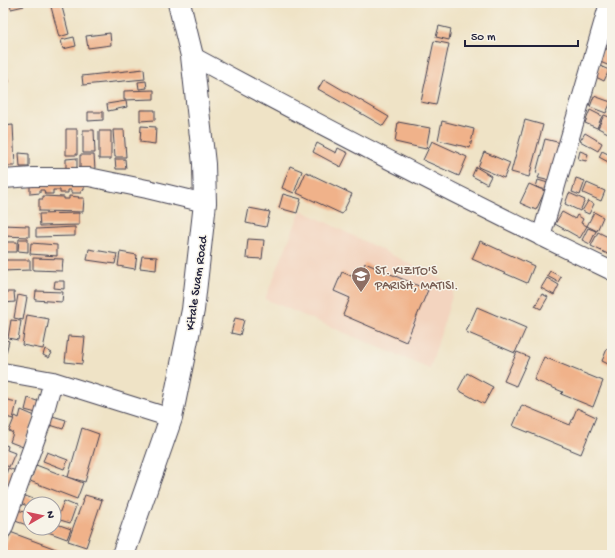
<svg xmlns="http://www.w3.org/2000/svg" width="615" height="558" font-family="'Gochi Hand',sans-serif">
<style>
.built{fill:#f3d4bf}
.building{fill:#f0b28a}
.lines{fill:none;stroke-linecap:round;stroke-linejoin:round}
.street-casing{stroke:#413f50;stroke-width:20}
.highway-casing{stroke:#413f50;stroke-width:24}
.street{stroke:#fff;stroke-width:18}
.highway{stroke:#fff;stroke-width:22}
.labels{text-anchor:middle;stroke-width:3;stroke-linejoin:round;paint-order:stroke}
.education-label{font-size:13px;fill:#785e54;stroke:#f7f3e8;text-anchor:start}
.street-label{font-size:13px;fill:#22223b;stroke:#f7f3e8}
</style>
<rect width="100%" height="100%" fill="#f7f3e8"/>
<filter id="ink" filterUnits="userSpaceOnUse"><feTurbulence type="fractalNoise" baseFrequency=".025" numOctaves="2"/><feDisplacementMap in="SourceGraphic" scale="8" xChannelSelector="R" yChannelSelector="G"/><feConvolveMatrix kernelMatrix="1 2 1 2 8 2 1 2 1" color-interpolation-filters="sRGB"/></filter>
<filter id="wash" filterUnits="userSpaceOnUse"><feTurbulence type="fractalNoise" baseFrequency=".012" numOctaves="4" result="noise"/><feDisplacementMap in="SourceGraphic" scale="16" xChannelSelector="R" yChannelSelector="G"/><feGaussianBlur stdDeviation="0.9" result="paint"/><feColorMatrix in="noise" values="0 0 0 0 0 0 0 0 0 0 0 0 0 0 0 0 0 1.4 0 .05"/><feComposite in="paint" operator="in"/></filter>
<g filter="url(#wash)">
<rect width="100%" height="100%" fill="#efe3c6"/>
<!-- built -->
<path class="built" d="M301 210 455 286 430 369 265 299Z"/>
<g id="blocks">
<!-- building -->
<path class="building" d="M10 3H23L24 6 11 9Z
M50 3H61L69 34 59 37Z
M439 26 451 29 449 40 436 37Z
M110 33 111 45 88 48 86 36Z
M74 37 76 46 63 49 61 40Z
M434 41 449 44 436 105 421 102Z
M609 44 612 45V67L598 61 603 49 606 50Z
M3 53H4L9 82 3 83Z
M600 66 609 70 604 81 596 77Z
M144 69 145 79 83 85 82 76Z
M324 79 389 117 383 126 318 89Z
M146 81 147 88 139 89 138 82Z
M154 90V99L124 100V91Z
M594 96 611 102 606 113 590 107Z
M126 101 127 107 108 111 107 104Z
M140 110H155V120L140 121Z
M590 110 602 116 597 128 585 123Z
M88 112H103V120L88 121Z
M604 115 612 118V135L598 128Z
M525 120 543 125 529 177 511 172Z
M442 121 474 129 470 148 438 140Z
M398 122 430 128 426 149 395 142Z
M13 125 15 166H3V126Z
M141 126 156 127 155 144 140 142Z
M66 129H77V155H66Z
M83 130H94L95 153H83Z
M113 130H124L126 157H115Z
M99 131H111V159H99Z
M585 133 602 143 598 151 580 141Z
M545 139 561 143 550 181 538 178 540 174 536 173Z
M432 141 467 157 459 176 423 160Z
M317 143 336 153 338 148 348 153 341 167 313 152Z
M580 151 588 154 586 161 578 159Z
M602 151 612 156V164L599 157Z
M484 152 510 163 504 178 478 167Z
M19 153 29 154V167H20Z
M80 155H94L95 169H80Z
M77 158V168L66 169V159Z
M115 159H125L126 169H116Z
M290 166 302 171 294 193 282 188Z
M476 167 491 176 487 184 472 176Z
M306 172 352 194 342 214 297 193Z
M576 178 585 181 580 195 572 192Z
M84 179V190H81V193H71V190H68V193H60V190H53V194H45L44 190H40V193L30 194V180Z
M538 180 548 183 546 190 536 187Z
M587 183 605 191 601 201 583 193Z
M529 184 545 191 536 210 520 203Z
M569 193 585 200 580 211 565 204Z
M283 194 301 199 297 213 279 208Z
M43 196 64 197V199H69V196L79 197 78 198H84L83 212 39 211V199H43Z
M588 201 594 204 589 214 582 211Z
M249 208 270 212 266 227 246 223Z
M562 212 575 219 577 215 583 219 581 223 587 226 594 212 603 217 597 231 587 226 580 238 555 224Z
M79 213V225L40 226 39 214Z
M3 225 29 226V237L3 236Z
M75 227V236L36 237V229Z
M588 228 596 231 590 244 582 240Z
M611 231H612V256L591 246 598 232 608 237Z
M19 239H28V252L18 251Z
M248 239 264 240 262 259 246 258Z
M480 241 534 266 527 283 472 259Z
M3 242H17V252H3Z
M31 243 57 245V256L30 254Z
M89 249 117 254 115 264 87 260Z
M120 252 137 255 135 269 118 266Z
M142 256 157 257 156 270 140 268Z
M33 258 63 259 62 271 33 270Z
M3 260H30V270L3 271Z
M365 263 428 290 406 342 343 315 350 298 334 291 342 272 358 279Z
M550 271 561 277 558 282 547 276Z
M547 278 559 285 554 295 541 288Z
M55 281H64V289L54 288Z
M36 291 63 292 62 302 35 300Z
M4 292H14L15 302 4 303Z
M542 294 548 297 541 309 535 306Z
M18 295 27 297 23 320 14 318Z
M477 307 526 328 515 353 466 332Z
M27 315 49 319 43 349 22 345Z
M235 318 244 320 240 335 231 333Z
M11 320 21 321 18 340 8 338Z
M68 336 85 337 82 364 65 362Z
M3 339 9 341 6 353 3 352Z
M45 349 52 353 49 358 43 355Z
M607 349 612 351V361L610 365 602 361Z
M517 352 529 357 516 386 504 381Z
M544 357 603 381 593 407 561 394 563 392 534 380Z
M467 373 493 387 484 404 458 390Z
M28 398 43 403 40 414 25 410Z
M3 399 17 402 13 419 3 416Z
M522 405 570 425 577 408 596 417 581 454 513 426Z
M21 410 35 416 23 447 10 442 13 433 9 431 15 416 19 418Z
M49 415 66 420 63 429 47 424Z
M82 428 99 434 85 482 68 477Z
M3 444 8 446 7 450 15 453 9 467 3 464Z
M47 452 68 460 64 469 43 461Z
M36 465 83 483 77 499 30 481Z
M8 468 19 472 11 495 3 492V484Z
M23 495 46 504H30V507L20 503Z
M85 495 102 500 86 547 68 541Z
M64 501 76 506 70 523 57 519Z
M15 509 30 514V526L12 520Z
M54 523 71 529 67 539 37 528H54Z
M10 532 64 552 63 555H3Z"/>
</g>
</g>
<g filter="url(#ink)">
<use href="#blocks" fill-opacity="0" stroke="#413f50" stroke-width="1"/>
<g class="lines">
<defs>
<path id="street" d="M192 56C331 131 471 203 612 271
M3 179 33 177H89L147 189 205 203
M541 237 609 3
M3 372 53 381 171 418
M3 529 42 421 53 381"/>
<path id="highway" d="M123 555 171 418 193 310 205 203 204 164 192 56 179 3"/>
</defs>
<!-- street casing -->
<use href="#street" class="street-casing"/>
<!-- highway casing -->
<use href="#highway" class="highway-casing"/>
<!-- street -->
<use href="#street" class="street"/>
<!-- highway -->
<use href="#highway" class="highway"/>
</g>
</g>
<!-- icons -->
<defs>
<symbol id="school-pin" viewBox="-11 -11 22 30"><path d="M0 17L-7.5 6A9.5 9.5 0 1 1 7.5 6Z" fill="#8d6e63" stroke="#f7f3e8"/><path d="M0-5L7-2L0 1L-7-2ZM-4 1L0 2.5L4 1V4Q0 6-4 4Z" fill="#fff"/></symbol>
</defs>
<g fill-rule="evenodd">
<use href="#school-pin" x="350" y="265" width="22" height="30"/>
</g>
<g class="labels">
<!-- education labels -->
<g class="education-label">
<text x="375" y="274">ST. KIZITO'S<tspan x="375" dy="15">PARISH, MATISI.</tspan></text>
</g>
<!-- street labels -->
<g class="street-label">
<text transform="translate(195 283) rotate(-82)" y="5">Kitale Suam Road</text>
</g>
</g>
<!-- margin -->
<rect width="615" height="558" fill="none" stroke="#f7f3e8" stroke-width="16"/>
<!-- north arrow -->
<g transform="translate(42 516) rotate(81)"><circle r="19" fill="#f7f3e8" stroke="#a29fa3"/>
<path d="M0-3L7 15L0 10L-7 15Z" fill="#d1495b"/>
<text y="-6" font-size="11" font-weight="bold" text-anchor="middle" fill="#22223b">N</text>
</g>
<!-- scale -->
<path d="M465 40v6h113v-6" fill="none" stroke="#22223b" stroke-width="2"/>
<text x="471" y="40" font-size="12" fill="#22223b" stroke="#f7f3e8" stroke-width="3" paint-order="stroke">50 m</text>
</svg>
